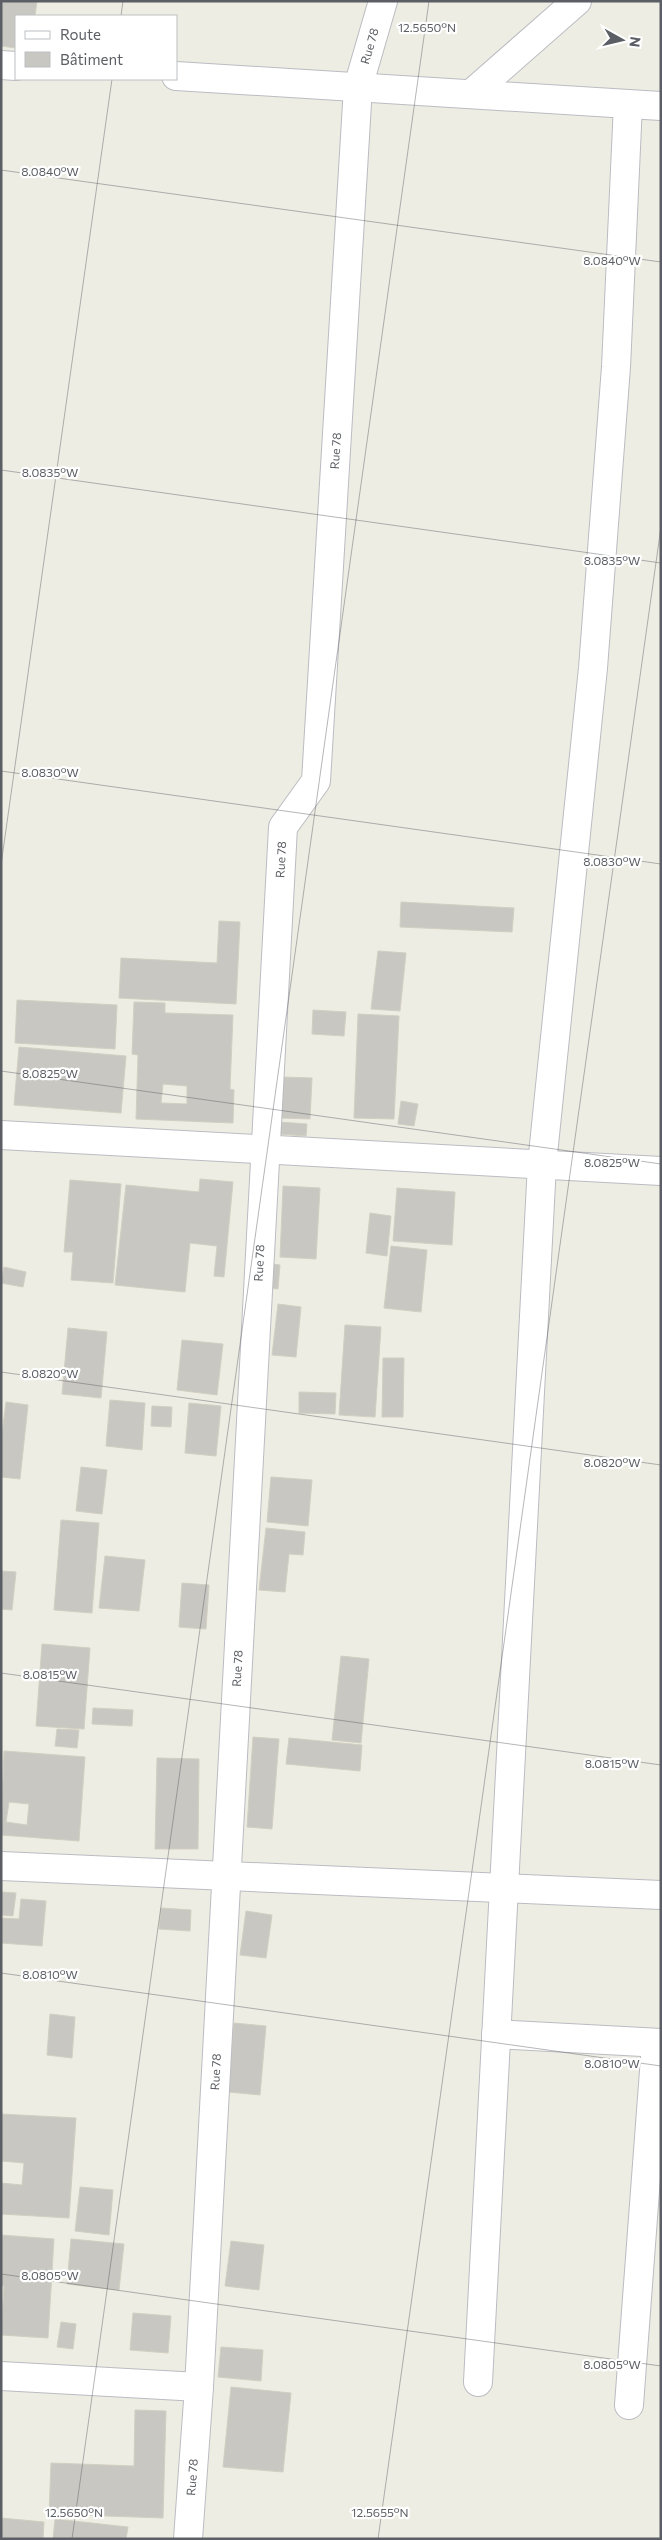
<svg xmlns="http://www.w3.org/2000/svg" width="662" height="2540" font-family="Commissioner,sans-serif">
<style>
.building{fill:#c8c7c1;stroke:#d2cfc2;fill-rule:evenodd}
.lines{fill:none;stroke-linecap:round;stroke-linejoin:round}
.minor-casing{stroke:#bbbcc2;stroke-width:30}
.minor{stroke:#fff;stroke-width:28}
.ticks{fill:none;stroke:#5b5e64;stroke-width:1;stroke-opacity:0.45}
.labels{text-anchor:middle;stroke-width:4.5;stroke-linejoin:round;paint-order:stroke}
.street-label{font-size:12px;fill:#5b5e64;stroke:#fff}
.ticks-label{font-size:12px;text-anchor:middle;fill:#5b5e64;stroke:#fff;stroke-width:4.5;stroke-linejoin:round;paint-order:stroke}
</style>
<rect width="100%" height="100%" fill="#eeede3"/>
<!-- building -->
<path class="building" d="M1 1H37L35 16H16V48L1 46Z
M401 902 514 908 512 932 400 927Z
M219 921 240 922 236 1004 119 998 121 958 217 963Z
M378 951 406 953 400 1011 371 1009Z
M17 1000 117 1005 115 1049 15 1043Z
M134 1002 165 1003V1013L233 1015 230 1089 234 1090 233 1123 136 1119 138 1055 132 1054ZM163 1084 187 1086V1104L161 1103Z
M313 1010 346 1012 344 1036 312 1034Z
M358 1014 399 1016 394 1119 354 1118Z
M19 1047 126 1056 121 1113 14 1105Z
M282 1077 312 1078 310 1119 280 1118Z
M401 1101 418 1104 414 1126 398 1124Z
M280 1122 307 1124 306 1136 279 1134Z
M200 1179 233 1182 224 1277 214 1276 217 1246 190 1243 185 1292 115 1285 126 1185 199 1192Z
M70 1180 121 1184 113 1283 71 1280 73 1252H64Z
M283 1186 320 1188 316 1259 280 1257Z
M397 1188 455 1192 452 1245 393 1241Z
M370 1213 391 1216 387 1256 366 1253Z
M391 1246 427 1250 421 1312 384 1308Z
M256 1262 280 1265 278 1289 253 1287Z
M4 1267 26 1272 23 1287 1 1283Z
M278 1304 301 1307 296 1357 272 1355Z
M345 1325 381 1327 375 1417 339 1415Z
M68 1328 107 1332 101 1398 62 1394Z
M182 1340 223 1344 217 1395 177 1390Z
M383 1358H404L403 1417H382Z
M299 1392 336 1393 335 1414 299 1413Z
M110 1400 145 1403 142 1450 106 1446Z
M6 1402 28 1405 20 1479 1 1477V1442Z
M189 1403 221 1406 216 1456 185 1453Z
M152 1406 172 1407 171 1427 151 1426Z
M81 1467 107 1470 102 1514 76 1511Z
M271 1477 312 1480 308 1526 267 1522Z
M61 1520 99 1523 92 1613 54 1610Z
M266 1528 305 1532 303 1555 289 1554 285 1592 259 1590Z
M105 1556 145 1560 139 1611 99 1608Z
M1 1571 16 1572 12 1610 1 1609Z
M182 1583 209 1585 206 1629 179 1627Z
M42 1644 90 1648 84 1729 36 1726Z
M341 1656 369 1659 361 1743 332 1740Z
M93 1708 133 1710 132 1726 92 1724Z
M57 1729 79 1730 77 1748 55 1746Z
M253 1737 279 1739 272 1829 247 1827Z
M289 1738 362 1745 360 1771 286 1764Z
M4 1751 85 1757 79 1841 1 1835ZM9 1802 29 1804 27 1825 6 1822Z
M157 1758 199 1759 198 1849H155Z
M1 1892 16 1893 13 1916 1 1915Z
M21 1899 46 1901 42 1946 1 1943V1918L19 1919Z
M161 1908 191 1910 190 1931 159 1929Z
M246 1911 272 1915 266 1958 240 1955Z
M50 2014 75 2017 72 2058 47 2055Z
M234 2023 266 2026 260 2095 228 2092Z
M1 2114 76 2118 69 2218 1 2214V2183L22 2185 24 2163 1 2161Z
M80 2187 113 2190 109 2235 75 2231Z
M1 2235 54 2239 48 2338 1 2335 4 2286H1Z
M71 2239 124 2244 119 2290 67 2284Z
M231 2241 264 2245 259 2290 225 2286Z
M133 2313 171 2316 168 2353 130 2350Z
M61 2322 76 2324 73 2349 57 2347Z
M221 2347 263 2350 261 2381 218 2377Z
M231 2387 291 2393 283 2472 223 2467Z
M135 2410 166 2411 163 2518 49 2514 51 2463 134 2466Z
M1 2518 44 2522 43 2539H1Z
M55 2519 128 2527 126 2539H53Z"/>
<g class="lines">
<defs>
<g id="minor">
<path d="M1 65 16 66"/>
<path d="M176 76 661 106"/>
<path d="M471 94 577 1"/>
<path d="M1 1135 661 1171"/>
<path d="M1 1866 661 1895"/>
<path d="M496 2034 661 2043"/>
<path d="M1 2376 199 2387"/>
<path d="M478 2382 542 1164 593 668 616 367 628 104"/>
<path d="M629 2405 656 2044"/>
<path id="s1" d="M188 2539 199 2387 283 827 316 781 358 87 383 1"/>
</g>
</defs>
<!-- minor casing -->
<use href="#minor" class="minor-casing"/>
<!-- minor -->
<use href="#minor" class="minor"/>
</g>
<!-- ticks -->
<path class="ticks" d="M121 16 123 1M1 170 661 262M1 470 661 563M1 771 661 864M1 865 112 79M1 1071 661 1164M1 1372 661 1465M1 1673 661 1765M1 1973 661 2066M1 2274 661 2366M72 2539 429 1M378 2539 661 527"/>
<g class="labels">
<!-- street labels -->
<g class="street-label">
<text dy="4" stroke="none"><textPath href="#s1" startOffset="2509">Rue 78</textPath></text>
<text dy="4" stroke="none"><textPath href="#s1" startOffset="2102">Rue 78</textPath></text>
<text dy="4" stroke="none"><textPath href="#s1" startOffset="1682">Rue 78</textPath></text>
<text dy="4" stroke="none"><textPath href="#s1" startOffset="1278">Rue 78</textPath></text>
<text dy="4" stroke="none"><textPath href="#s1" startOffset="872">Rue 78</textPath></text>
<text dy="4" stroke="none"><textPath href="#s1" startOffset="468">Rue 78</textPath></text>
<text dy="4" stroke="none"><textPath href="#s1" startOffset="62">Rue 78</textPath></text>
</g>
</g>
<g class="ticks-label">
<text x="427" y="32">12.5650°N</text>
<text x="50" y="176">8.0840°W</text>
<text x="612" y="265">8.0840°W</text>
<text x="50" y="477">8.0835°W</text>
<text x="612" y="565">8.0835°W</text>
<text x="50" y="777">8.0830°W</text>
<text x="612" y="866">8.0830°W</text>
<text x="50" y="1078">8.0825°W</text>
<text x="612" y="1167">8.0825°W</text>
<text x="50" y="1378">8.0820°W</text>
<text x="612" y="1467">8.0820°W</text>
<text x="50" y="1679">8.0815°W</text>
<text x="612" y="1768">8.0815°W</text>
<text x="50" y="1979">8.0810°W</text>
<text x="612" y="2068">8.0810°W</text>
<text x="50" y="2280">8.0805°W</text>
<text x="612" y="2369">8.0805°W</text>
<text x="74" y="2517">12.5650°N</text>
<text x="380" y="2517">12.5655°N</text>
</g>
<!-- border -->
<rect width="662" height="2540" fill="none" stroke="#5b5e64" stroke-width="5"/>
<!-- legend -->
<rect x="15" y="15" width="162" height="65" fill="#ffffff" stroke="#bdbfc1"/>
<rect x="25" y="31" width="25" height="8" fill="#ffffff" stroke="#bdbfc1"/>
<text x="60" y="40" font-size="15" fill="#5b5e64">Route</text>
<rect x="25" y="52" width="25" height="15" fill="#c8c7c1" stroke="#bdbfc1"/>
<text x="60" y="65" font-size="15" fill="#5b5e64">Bâtiment</text>
<!-- north arrow -->
<g transform="translate(622 40) rotate(98)" stroke="#ffffff" stroke-width="4" paint-order="stroke">
<path d="M0-4L9 19L0 12L-9 19Z" fill="#5b5e64"/>
<text y="-8" font-size="14" font-weight="bold" text-anchor="middle" fill="#5b5e64">N</text>
</g>
</svg>
